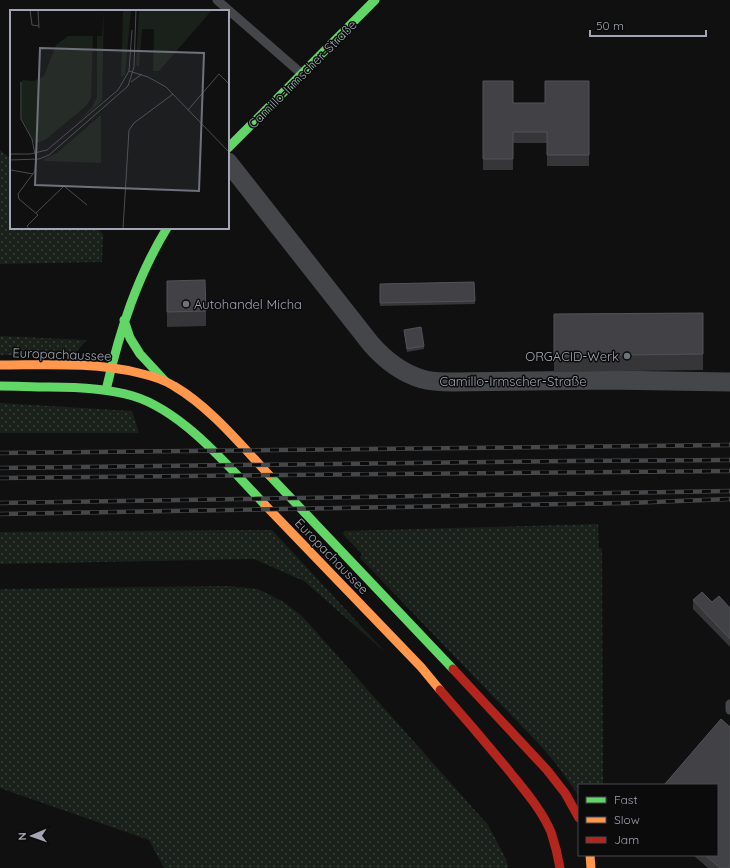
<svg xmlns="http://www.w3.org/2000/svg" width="730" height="868" font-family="Quicksand,sans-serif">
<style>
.grass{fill:url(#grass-dots)}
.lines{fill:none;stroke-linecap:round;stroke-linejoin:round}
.lane{stroke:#454649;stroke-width:9}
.street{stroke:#454649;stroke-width:19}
.fast{stroke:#63d668;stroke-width:9}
.slow{stroke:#ff974d;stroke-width:9}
.jam{stroke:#b3261e;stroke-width:9}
.rail-casing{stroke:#454749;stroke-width:4.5}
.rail{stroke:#0b0b0c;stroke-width:3;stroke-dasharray:9;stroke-linecap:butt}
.wall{fill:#363639}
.building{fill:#424246;stroke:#505257}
.poi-dot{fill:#6e727a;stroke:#0b0b0c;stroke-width:1.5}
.labels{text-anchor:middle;stroke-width:3;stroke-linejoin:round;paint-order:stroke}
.street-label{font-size:13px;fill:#a1a6b2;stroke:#0b0b0c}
.poi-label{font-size:13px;fill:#a1a6b2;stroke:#0b0b0c;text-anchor:start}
.inset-road{fill:none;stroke:#4a4c51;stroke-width:1}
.view{fill:#6e727a;fill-opacity:0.15;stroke:#6e727a;stroke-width:2}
.inset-edge{fill:none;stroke:#a1a6b2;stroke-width:2}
</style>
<defs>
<pattern id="grass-dots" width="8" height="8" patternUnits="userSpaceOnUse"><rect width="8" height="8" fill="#1a211b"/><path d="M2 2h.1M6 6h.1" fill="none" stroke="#383e3a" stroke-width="1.8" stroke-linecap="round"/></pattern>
</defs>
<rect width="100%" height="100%" fill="#101011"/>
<!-- grass -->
<path class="grass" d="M0 150 11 159V228H96L103 234 102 262 0 264Z
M0 336 87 340 73 355H0Z
M0 403 132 411 139 433H0Z
M598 524 599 549 602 548 603 785H579V796L554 761 538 743 360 558 362 554 343 534 344 531Z
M272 530 386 653 304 581 254 559 0 564V532Z
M228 586 258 589 282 601 302 616 488 825 506 859 508 868H164L149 840 0 788V589Z"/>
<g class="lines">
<!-- lane -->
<path class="lane" d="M217 0 302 74
M730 704V710"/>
<!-- street -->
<path class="street" d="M228 162 371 344C385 360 402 373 422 379 432 382 443 382 453 382L607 380 730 382"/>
<!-- fast -->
<path class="fast" d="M228 148 375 0
M124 320 130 338 140 354 165 381
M0 386C16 386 32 387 49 387 77 387 106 388 133 396 183 411 230 468 265 505
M107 386C120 330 137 277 167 228
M269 475 453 669"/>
<!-- slow -->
<path class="slow" d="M0 365C46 365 94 362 139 373 152 376 163 379 174 386 210 407 241 445 269 475
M265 505 421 667 440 690
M590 855 591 868"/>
<!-- jam -->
<path class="jam" d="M453 669 547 770 565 793 579 818
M440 690C464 717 487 744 510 772 525 791 541 809 551 832 555 844 558 856 560 868"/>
<defs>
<path id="rail" d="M0 453 730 445
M0 468 571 461 730 460
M0 478C243 476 487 472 730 471
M0 503 730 491
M0 514 628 503 730 499"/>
</defs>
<!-- rail casing -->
<use href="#rail" class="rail-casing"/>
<!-- rail -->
<use href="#rail" class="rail"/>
</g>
<!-- wall -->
<path class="wall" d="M483 81 513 103H545L589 81V166H547V143H513V170H483Z
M167 281 206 311V326L167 327Z
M474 282 475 304 380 306V284Z
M703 313V370L554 372V314Z
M404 330 424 346V349L407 352Z
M693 600 712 602 730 608V647L693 609Z
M693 855H717L730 868H708Z"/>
<!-- building -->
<path class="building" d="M483 81H513V103H545V81H589V155H547V132H513V159H483Z
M205 280 206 311 167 312V281Z
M474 282 475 301 380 303V284Z
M703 313V354L554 356V314Z
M421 327 424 346 407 349 404 330Z
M702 592 712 602 719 596 730 608V639L693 600Z
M721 719 730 727V868H720L705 855H717V785H664Z"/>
<!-- markers -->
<g class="poi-dot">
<circle cx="186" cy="304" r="4"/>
<circle cx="627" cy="356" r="4"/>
</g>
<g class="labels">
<!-- street labels -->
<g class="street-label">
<text transform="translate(302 74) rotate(-45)" y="5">Camillo-Irmscher-Straße</text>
<text transform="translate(62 354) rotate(2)" y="5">Europachaussee</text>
<text x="513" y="386">Camillo-Irmscher-Straße</text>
<text transform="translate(332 556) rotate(46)" y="5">Europachaussee</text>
</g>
<!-- poi labels -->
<g class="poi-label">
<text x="194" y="309">Autohandel Micha</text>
<text x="619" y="361" text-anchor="end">ORGACID-Werk</text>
</g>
</g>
<!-- overview -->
<g transform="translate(10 10)">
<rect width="219" height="219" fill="#101011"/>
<path d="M94 0 92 91 68 112 82 97 87 87V26H92ZM113 0H121L115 65 111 67ZM129 0H202L149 61H143L144 19H132L129 57 126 55ZM58 26H83L81 88 76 96 35 130 25 134 12 109V70L24 71 34 66 46 35ZM91 105V153L35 151 34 149 47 143Z" fill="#1a211b"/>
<path class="inset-road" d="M20 0 22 15 29 16M28 0 29 18M119 61 138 67 156 77 219 142M11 72V109L22 129 26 149 25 161 8 184 9 189 28 205 17 216 19 219M121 72 132 64M178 100 209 64 219 74M0 144H20L37 140 108 80 119 61 122 20M0 150 29 149 39 145 118 76 124 57 126 0M1 160 23 164M26 203 54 176 77 195M113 219 119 120 124 113 163 84"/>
<path class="view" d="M30 38 194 43 189 181 25 175Z"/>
<rect width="219" height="219" class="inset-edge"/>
</g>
<!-- legend -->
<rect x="578" y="784" width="140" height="72" fill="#0b0b0c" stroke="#47494e"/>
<rect x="586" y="797" width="20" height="6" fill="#63d668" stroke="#47494e"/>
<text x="614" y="804" font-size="12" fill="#a1a6b2">Fast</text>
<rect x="586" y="817" width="20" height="6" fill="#ff974d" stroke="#47494e"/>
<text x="614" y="824" font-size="12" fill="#a1a6b2">Slow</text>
<rect x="586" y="837" width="20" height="6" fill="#b3261e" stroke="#47494e"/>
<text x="614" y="844" font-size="12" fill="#a1a6b2">Jam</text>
<!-- north arrow -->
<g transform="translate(32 836) rotate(268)" stroke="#0b0b0c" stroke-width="3" paint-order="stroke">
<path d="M0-3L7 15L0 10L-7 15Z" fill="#a1a6b2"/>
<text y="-6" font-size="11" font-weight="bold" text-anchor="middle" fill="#a1a6b2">N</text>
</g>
<!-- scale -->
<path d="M590 30v6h116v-6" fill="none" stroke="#a1a6b2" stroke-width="2"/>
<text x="596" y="30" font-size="12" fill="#a1a6b2" stroke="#0b0b0c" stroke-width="3" paint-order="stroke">50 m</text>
</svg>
